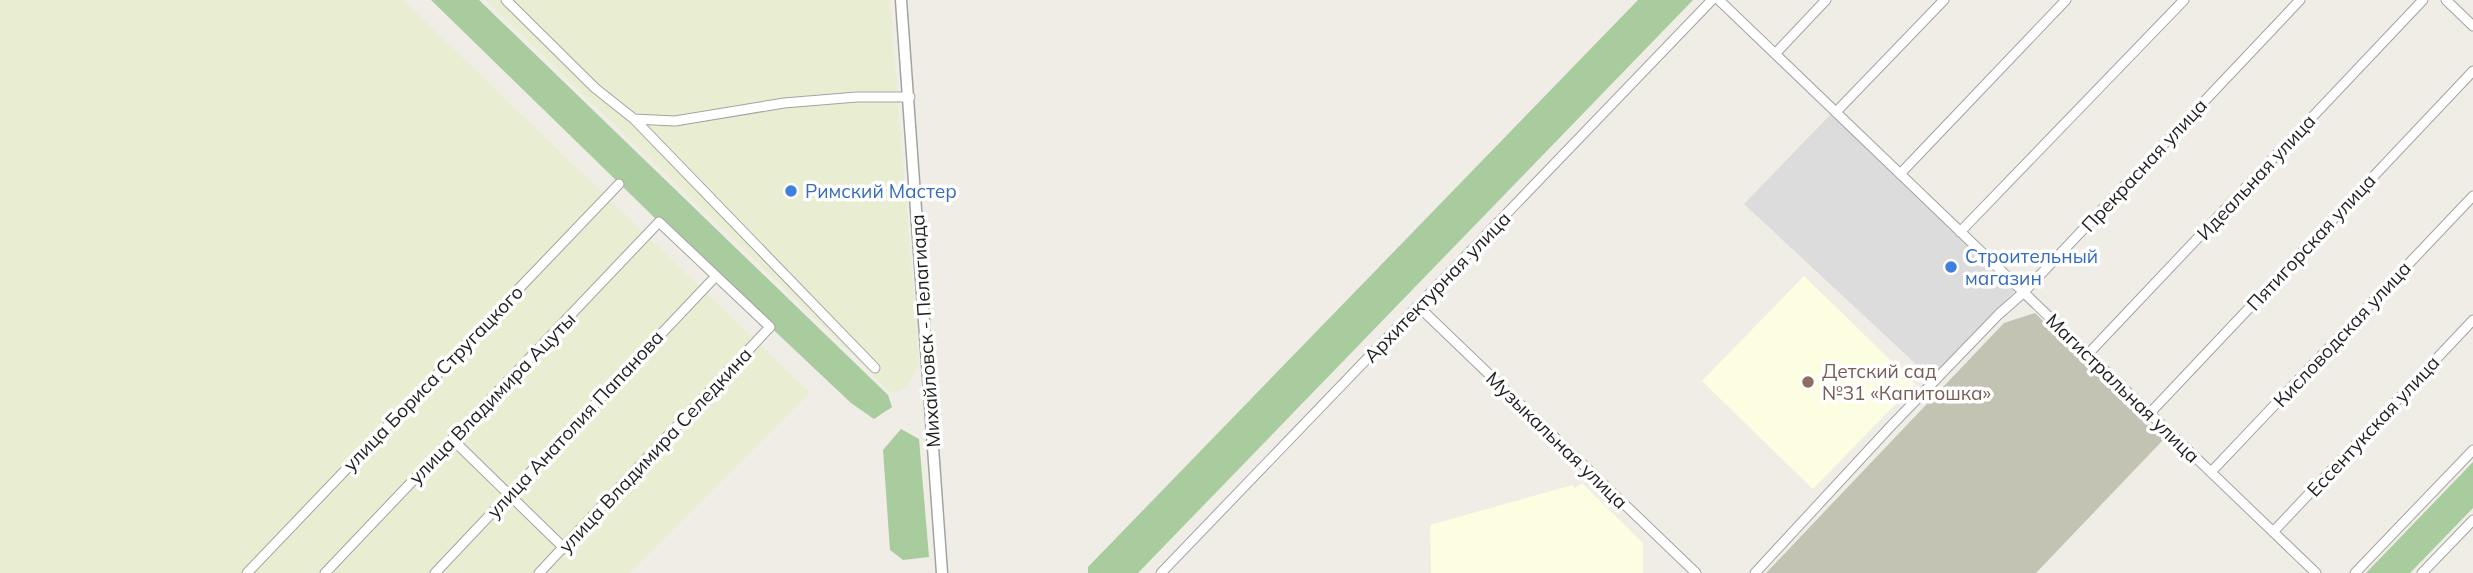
<svg xmlns="http://www.w3.org/2000/svg" width="2473" height="573" font-family="Mulish,sans-serif">
<style>
.residential{fill:#dddcdc}
.education{fill:#fcfde1}
.construction{fill:#c2c3b2}
.farmland{fill:#e9edd2}
.forest{fill:#a8cc9d}
.lines{fill:none;stroke-linecap:round;stroke-linejoin:round}
.minor-casing{stroke:#a3a3a3;stroke-width:11}
.tertiary-casing{stroke:#a3a3a3;stroke-width:13}
.minor{stroke:#fff;stroke-width:9}
.tertiary{stroke:#fff;stroke-width:10}
.shop-dot{fill:#3f7fe0;stroke:#fff;stroke-width:2.5}
.education-dot{fill:#8d6e63;stroke:#fff;stroke-width:2.5}
.labels{text-anchor:middle;stroke-width:7;stroke-linejoin:round;paint-order:stroke}
.street-label{font-size:19px;fill:#1f1f1f;stroke:#fff}
.shop-label{font-size:19px;fill:#366cbe;stroke:#fff;text-anchor:start}
.education-label{font-size:19px;fill:#785e54;stroke:#fff;text-anchor:start}
</style>
<rect width="100%" height="100%" fill="#efede6"/>
<!-- residential -->
<path class="residential" d="M1831 114 2014 289 2013 293 1932 379 1744 204Z"/>
<!-- education -->
<path class="education" d="M1804 276 1915 384 1813 489 1702 381Z
M1582 483 1643 543V573H1431L1430 525 1572 485 1575 488Z"/>
<!-- construction -->
<path class="construction" d="M2035 313 2164 439 2036 573H1766L2004 323Z"/>
<!-- farmland -->
<path class="farmland" d="M0 0H403L810 393 630 573H0Z
M486 0H890L919 364 906 388 892 393Z"/>
<!-- forest -->
<path class="forest" d="M431 0H479L888 395 892 407 874 419 851 403 659 222Z
M1638 0H1693L1138 573H1088V567Z
M901 429 919 439 929 557 903 560 890 550 883 450Z
M2473 462V508L2410 573H2366Z"/>
<g class="lines">
<defs>
<path id="minor" d="M506 0 595 88 634 119 675 121 784 103 857 97H910
M1719 0 2316 573
M2446 0 2473 26
M1775 54 1826 0
M1836 112 1944 0
M634 119 875 368
M1900 174 2066 0
M1960 232 2184 0
M1419 307 1696 573
M2088 354 2423 0
M2150 413 2473 71
M452 439 563 547
M2211 472 2473 196
M2273 532 2473 320
M247 573 619 184
M325 573 659 222 770 327 539 573
M435 573 716 276
M1161 573 1712 0
M1755 573 1890 427 1999 314 2023 293 2300 0
M2355 573 2473 450
M2422 573 2473 520"/>
<path id="tertiary" d="M901 0 942 573"/>
</defs>
<!-- minor casing -->
<use href="#minor" class="minor-casing"/>
<!-- tertiary casing -->
<use href="#tertiary" class="tertiary-casing"/>
<!-- minor -->
<use href="#minor" class="minor"/>
<!-- tertiary -->
<use href="#tertiary" class="tertiary"/>
</g>
<!-- markers -->
<g class="shop-dot">
<circle cx="791" cy="191" r="7"/>
<circle cx="1951" cy="267" r="7"/>
</g>
<circle class="education-dot" cx="1808" cy="382" r="7"/>
<g class="labels">
<!-- street labels -->
<g class="street-label">
<text transform="translate(2144 165) rotate(-47)" y="7">Прекрасная улица</text>
<text transform="translate(2256 177) rotate(-47)" y="7">Идеальная улица</text>
<text transform="translate(2311 242) rotate(-47)" y="7">Пятигорская улица</text>
<text transform="translate(1437 287) rotate(-46)" y="7">Архитектурная улица</text>
<text transform="translate(925 331) rotate(-94)" y="7">Михайловск - Пелагиада</text>
<text transform="translate(2342 334) rotate(-47)" y="7">Кисловодская улица</text>
<text transform="translate(433 378) rotate(-46)" y="7">улица Бориса Стругацкого</text>
<text transform="translate(2123 388) rotate(44)" y="7">Магистральная улица</text>
<text transform="translate(492 398) rotate(-46)" y="7">улица Владимира Ацуты</text>
<text transform="translate(575 424) rotate(-47)" y="7">улица Анатолия Папанова</text>
<text transform="translate(2373 426) rotate(-47)" y="7">Ессентукская улица</text>
<text transform="translate(1557 440) rotate(44)" y="7">Музыкальная улица</text>
<text transform="translate(655 450) rotate(-47)" y="7">улица Владимира Селедкина</text>
</g>
<!-- shop labels -->
<g class="shop-label">
<text x="805" y="198">Римский Мастер</text>
<text x="1965" y="263">Строительный<tspan x="1965" dy="22">магазин</tspan></text>
</g>
<!-- education labels -->
<g class="education-label">
<text x="1822" y="378">Детский сад<tspan x="1822" dy="22">№31 «Капитошка»</tspan></text>
</g>
</g>
</svg>
